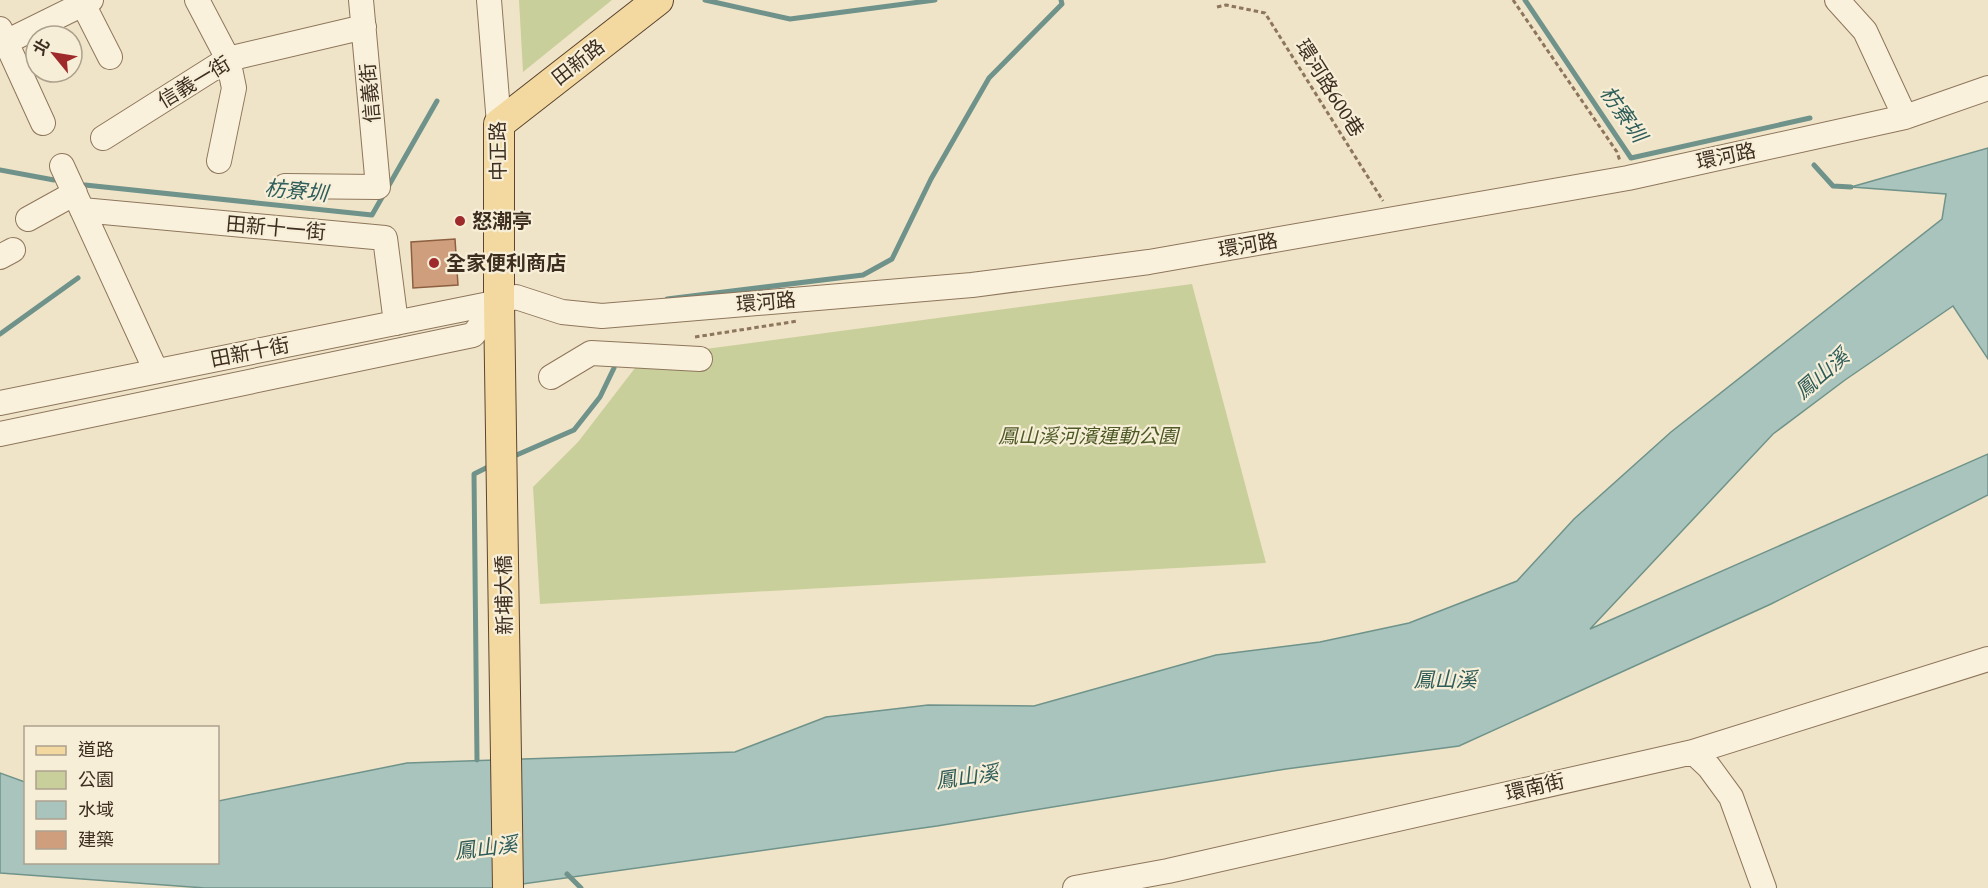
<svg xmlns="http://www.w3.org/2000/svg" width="1988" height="888" font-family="Spectral,'Noto Sans TC',serif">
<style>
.green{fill:#c9cf9b}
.water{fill:#a9c4bc;stroke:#6f938a;stroke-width:1.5}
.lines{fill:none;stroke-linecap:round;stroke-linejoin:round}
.stream{stroke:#6f938a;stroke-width:5}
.building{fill:#cf9f7d;stroke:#8d5f41;stroke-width:1.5}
.minor-casing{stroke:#8d765c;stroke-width:26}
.major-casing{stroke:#5b4430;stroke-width:32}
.path{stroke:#8d765c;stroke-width:3;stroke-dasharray:4.5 3;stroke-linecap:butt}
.minor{stroke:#faf1dc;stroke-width:24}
.major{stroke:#f3d9a0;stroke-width:30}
.poi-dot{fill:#9e2a2b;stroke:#f7eed8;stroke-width:2}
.labels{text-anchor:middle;stroke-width:4.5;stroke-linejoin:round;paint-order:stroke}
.street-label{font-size:20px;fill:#3d2e20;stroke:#f7eed8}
.poi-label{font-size:20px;font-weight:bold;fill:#3d2e20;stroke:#f7eed8;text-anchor:start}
.park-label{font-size:20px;font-style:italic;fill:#4d5a26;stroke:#f7eed8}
.water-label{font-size:21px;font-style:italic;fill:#2f5d5a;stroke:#f7eed8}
</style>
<rect width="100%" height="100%" fill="#f0e4c8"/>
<!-- green -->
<path class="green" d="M519 0H612L523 72Z
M1192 284 1266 563 540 604 533 487 578 442 635 368 683 352Z"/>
<!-- water -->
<path class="water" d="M1988 148V359L1953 306 1845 380 1773 434 1590 629 1988 454V495L1771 604 1459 746 1286 769 937 826 493 888H205L0 873V773L25 782 26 862H218V801L407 763 735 752 826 717 928 705 1034 706 1216 655 1320 642 1409 623 1517 581 1574 519 1671 432 1942 219 1946 194 1851 187Z"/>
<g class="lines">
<!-- stream -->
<path class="stream" d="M705 0 790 19 935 0
M1525 0 1631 158 1810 118
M1814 165 1833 186 1851 187
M0 170 54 180
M85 185 372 215 437 101
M667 299 863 275 892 259 931 179 989 78 1062 4 1061 0
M0 334 78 278
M512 457 574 430 600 397 614 368
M477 760 474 474 492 465
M567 874 581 888"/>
</g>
<!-- building -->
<path class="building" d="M455 239 458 285 413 288 411 242Z"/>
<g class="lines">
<defs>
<path id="minor" d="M81 0 110 57
M197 0 228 59 234 88 219 161
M489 0 499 124
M1837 0 1865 31 1905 117
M0 29 43 123
M6 42 91 0
M103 138 228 59 364 27
M62 166 156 371
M285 186 378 187 361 0
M82 210 385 238 396 323
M28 219 75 193
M0 257 13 250
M551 377 591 353 700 359
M0 403 499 302 516 297 562 312 602 316 972 285 1149 262 1628 178 1905 117 1988 88
M0 434 473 335 499 302
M1693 752 1709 767 1731 797 1764 888
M1075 888 1168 871 1693 752 1988 659"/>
<path id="major" d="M508 888 499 302V124L658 0"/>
</defs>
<!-- minor casing -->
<use href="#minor" class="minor-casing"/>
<!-- major casing -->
<use href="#major" class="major-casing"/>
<!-- path -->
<path class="path" d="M1513 0 1617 152 1620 161
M1217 7 1226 5 1265 13 1383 201
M695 337 798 321"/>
<!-- minor -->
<use href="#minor" class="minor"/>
<!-- major -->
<use href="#major" class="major"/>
</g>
<!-- markers -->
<g class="poi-dot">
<circle cx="460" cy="221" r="6"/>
<circle cx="434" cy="263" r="6"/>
</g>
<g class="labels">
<!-- street labels -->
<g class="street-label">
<text transform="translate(578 62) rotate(-38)" y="7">田新路</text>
<text transform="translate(194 82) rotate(-31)" y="7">信義一街</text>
<text transform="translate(1330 88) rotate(58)" y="7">環河路600巷</text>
<text transform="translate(370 93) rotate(-95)" y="7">信義街</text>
<text transform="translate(498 151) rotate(-91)" y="7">中正路</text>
<text transform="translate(1726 156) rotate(-12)" y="7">環河路</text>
<text transform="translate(276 228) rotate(5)" y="7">田新十一街</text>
<text transform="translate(1248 245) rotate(-10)" y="7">環河路</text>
<text transform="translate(766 302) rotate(-5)" y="7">環河路</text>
<text transform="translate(250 352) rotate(-11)" y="7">田新十街</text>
<text transform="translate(504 595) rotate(-91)" y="7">新埔大橋</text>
<text transform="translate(1535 787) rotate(-13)" y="7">環南街</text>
</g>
<!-- poi labels -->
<g class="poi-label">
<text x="472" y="228">怒潮亭</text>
<text x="446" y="270">全家便利商店</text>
</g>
<!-- park labels -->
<g class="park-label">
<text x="1088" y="443">鳳山溪河濱運動公園</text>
</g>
<!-- water labels -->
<g class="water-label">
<text transform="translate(1623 114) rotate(55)" y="7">枋寮圳</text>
<text transform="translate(296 191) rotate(6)" y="7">枋寮圳</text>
<text transform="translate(1822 374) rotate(-41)" y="7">鳳山溪</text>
<text x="1445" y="687">鳳山溪</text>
<text transform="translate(967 777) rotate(-8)" y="7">鳳山溪</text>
<text transform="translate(486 848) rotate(-7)" y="7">鳳山溪</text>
</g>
</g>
<!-- legend -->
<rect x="24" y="726" width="195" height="138" fill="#f7eed8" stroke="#ada18e" stroke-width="1.5"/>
<rect x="36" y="746" width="30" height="9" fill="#f3d9a0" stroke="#ada18e" stroke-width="1.5"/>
<text x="78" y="756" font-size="18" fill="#3d2e20">道路</text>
<rect x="36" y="771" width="30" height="18" fill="#c9cf9b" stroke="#ada18e" stroke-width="1.5"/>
<text x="78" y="786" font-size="18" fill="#3d2e20">公園</text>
<rect x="36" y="801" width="30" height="18" fill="#a9c4bc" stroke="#ada18e" stroke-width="1.5"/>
<text x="78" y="816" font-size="18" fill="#3d2e20">水域</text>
<rect x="36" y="831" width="30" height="18" fill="#cf9f7d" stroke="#ada18e" stroke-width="1.5"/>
<text x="78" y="846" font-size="18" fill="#3d2e20">建築</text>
<!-- north arrow -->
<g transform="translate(54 54) rotate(300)"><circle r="28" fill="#f7eed8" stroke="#ada18e" stroke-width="1.5"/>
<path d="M0-4.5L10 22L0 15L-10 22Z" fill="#9e2a2b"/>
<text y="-9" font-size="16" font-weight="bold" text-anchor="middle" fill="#3d2e20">北</text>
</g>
</svg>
